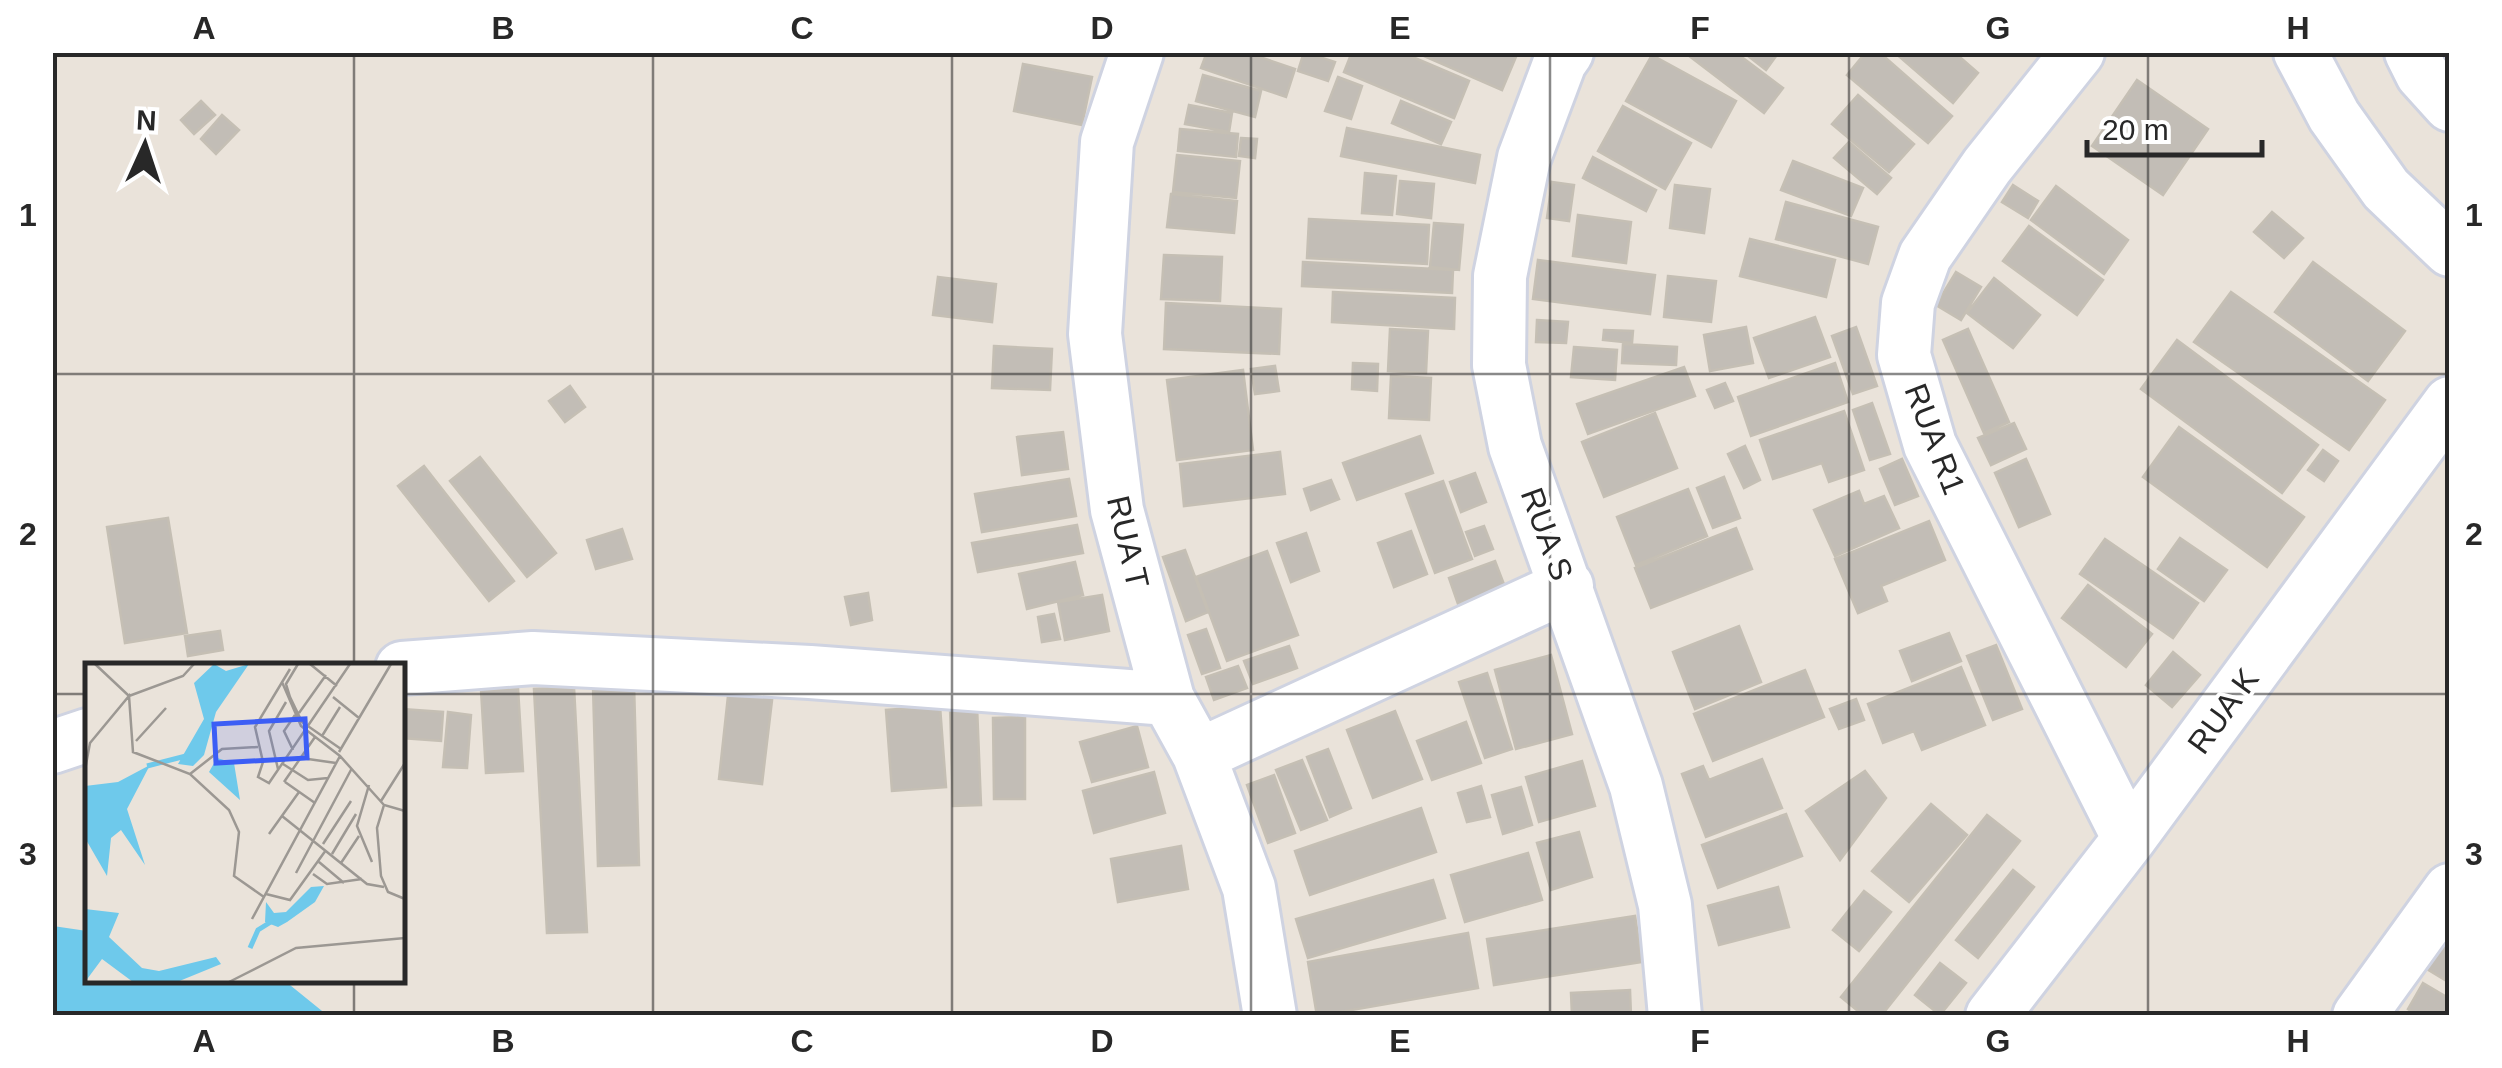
<svg xmlns="http://www.w3.org/2000/svg" width="2502" height="1068" font-family="Arial,sans-serif">
<style>
.water{fill:#6ec9eb}
.building{fill:#c2bdb6;stroke:#c5bfb4;stroke-width:2.5}
.lines{fill:none;stroke-linecap:round;stroke-linejoin:round}
.street-casing{stroke:#cfd3e1;stroke-width:58}
.street{stroke:#fff;stroke-width:52}
.grid{fill:none;stroke:#282828;stroke-width:2.5;stroke-opacity:0.55}
.labels{text-anchor:middle;stroke-width:8;stroke-linejoin:round;paint-order:stroke}
.street-label{font-size:32px;fill:#282828;stroke:#fff}
.inset-river{fill:none;stroke:#6ec9eb;stroke-width:5}
.inset-road{fill:none;stroke:#9c9893;stroke-width:2.5}
.view{fill:#3c5ef5;fill-opacity:0.15;stroke:#3c5ef5;stroke-width:5}
.inset-edge{fill:none;stroke:#282828;stroke-width:5}
.neatline{fill:none;stroke:#282828;stroke-width:4}
.grid-label{font-size:32px;text-anchor:middle;font-weight:bold;fill:#282828}
</style>
<rect width="100%" height="100%" fill="#eae3da"/>
<!-- water -->
<path class="water" d="M53 926 87 931 88 980 285 981 327 1015H53Z"/>
<!-- building -->
<path class="building" d="M1207 52H1245L1295 69 1286 97 1201 68Z
M1304 52 1335 62 1328 81 1298 71Z
M1352 52H1401L1469 81 1454 118 1344 72Z
M1415 52H1518L1502 90Z
M1684 52H1735L1783 88 1764 113Z
M1743 52H1779L1766 70Z
M1866 52H1879L1952 116 1928 143 1847 75Z
M1894 52H1954L1978 73 1953 103Z
M1652 55 1736 101 1711 147 1626 101Z
M1023 64 1092 77 1082 125 1014 111Z
M1203 75 1261 91 1255 117 1196 101Z
M1338 77 1362 86 1351 119 1325 111Z
M2137 80 2208 129 2163 195 2092 146Z
M1858 95 1914 144 1889 172 1832 124Z
M201 101 215 115 194 134 181 120Z
M1401 101 1451 122 1441 144 1392 123Z
M1189 105 1232 113 1229 132 1185 124Z
M1623 106 1691 143 1665 189 1598 151Z
M222 115 239 130 216 154 201 139Z
M1347 128 1480 155 1475 183 1341 156Z
M1180 129 1238 134 1236 157 1178 151Z
M1241 138 1257 139 1255 158 1239 156Z
M1849 142 1891 178 1877 194 1834 158Z
M1177 155 1240 161 1236 198 1173 192Z
M1593 157 1656 190 1646 211 1583 178Z
M1793 161 1863 188 1851 216 1781 190Z
M1365 173 1396 176 1392 215 1362 213Z
M1400 181 1434 184 1431 218 1397 214Z
M1552 182 1574 185 1569 221 1547 218Z
M1675 185 1710 189 1704 233 1670 228Z
M2013 185 2038 201 2028 218 2002 202Z
M2056 186 2128 240 2104 274 2031 220Z
M1171 194 1237 201 1234 233 1167 227Z
M1786 202 1878 227 1868 264 1776 239Z
M2272 212 2303 238 2284 258 2254 232Z
M1578 215 1631 222 1626 263 1573 256Z
M1309 219 1429 225 1427 264 1307 258Z
M1434 223 1463 225 1459 270 1430 267Z
M2029 226 2103 280 2077 315 2003 261Z
M1750 239 1835 260 1826 297 1740 276Z
M1164 255 1222 257 1220 301 1161 299Z
M1538 260 1655 275 1650 314 1533 299Z
M1303 262 1453 270 1452 293 1302 286Z
M2313 262 2405 331 2368 381 2275 312Z
M1956 272 1981 287 1961 320 1936 305Z
M1668 276 1716 281 1711 322 1664 317Z
M938 277 996 284 992 322 933 315Z
M1994 278 2040 315 2013 348 1967 313Z
M1333 292 1455 298 1454 329 1332 322Z
M2231 292 2385 400 2349 450 2194 342Z
M1166 303 1281 309 1279 354 1164 349Z
M1815 317 1830 357 1769 378 1754 338Z
M1537 320 1568 322 1566 343 1536 342Z
M1746 327 1753 363 1710 371 1704 335Z
M1856 327 1877 386 1853 394 1832 336Z
M1390 329 1428 331 1426 373 1388 371Z
M1968 329 2009 422 1984 433 1943 340Z
M1604 330 1633 331 1632 343 1603 340Z
M2177 340 2318 445 2282 493 2141 389Z
M1623 344 1677 347 1676 365 1622 363Z
M994 346 1052 349 1050 390 992 388Z
M1574 347 1617 350 1615 380 1571 377Z
M1353 363 1378 364 1377 391 1352 389Z
M1835 363 1848 402 1751 436 1738 397Z
M1275 366 1279 391 1255 394 1251 369Z
M1684 367 1695 396 1588 434 1577 404Z
M1243 370 1253 450 1177 460 1167 380Z
M1391 376 1431 378 1429 420 1389 418Z
M1725 383 1733 401 1715 408 1707 390Z
M570 386 585 407 565 422 549 401Z
M1872 403 1890 454 1870 460 1853 410Z
M1844 411 1864 470 1829 482 1822 463 1773 479 1760 440Z
M1655 413 1677 468 1604 497 1582 442Z
M2014 423 2026 449 1991 465 1978 438Z
M2179 427 2304 517 2267 567 2143 477Z
M1063 432 1068 469 1022 475 1017 437Z
M1420 436 1433 473 1357 500 1343 463Z
M1745 446 1760 480 1744 488 1728 454Z
M2323 450 2338 461 2324 481 2308 470Z
M1280 452 1285 494 1184 506 1180 464Z
M480 457 556 553 527 577 450 481Z
M1902 459 1918 496 1895 505 1880 469Z
M2026 459 2050 514 2019 527 1995 473Z
M424 466 514 581 489 601 398 486Z
M1475 473 1486 502 1461 512 1450 482Z
M1724 477 1740 518 1713 528 1697 488Z
M1069 479 1076 516 982 532 975 494Z
M1331 480 1339 499 1311 510 1304 489Z
M1443 481 1472 559 1435 573 1406 494Z
M1688 489 1707 536 1636 565 1617 517Z
M1859 491 1864 504 1884 496 1899 528 1835 556 1814 510Z
M168 518 187 633 125 643 107 527Z
M1929 521 1945 560 1881 586 1887 601 1858 613 1835 559Z
M1077 525 1083 553 978 572 972 543Z
M1484 526 1493 549 1475 556 1466 532Z
M1736 528 1752 569 1651 608 1635 568Z
M622 529 632 559 596 569 587 540Z
M1411 531 1427 574 1394 587 1378 543Z
M1306 533 1319 571 1291 582 1277 543Z
M2180 538 2227 570 2204 601 2158 569Z
M2105 539 2198 603 2173 638 2080 574Z
M1185 550 1208 612 1186 621 1163 557Z
M1267 551 1298 635 1227 661 1196 577Z
M1495 561 1505 587 1458 604 1449 578Z
M1075 562 1083 595 1027 609 1019 574Z
M2088 585 2152 634 2126 667 2062 618Z
M868 593 872 620 851 625 845 597Z
M1102 595 1109 631 1065 640 1058 602Z
M1054 614 1060 639 1042 642 1038 617Z
M1739 626 1761 682 1695 709 1673 652Z
M1206 629 1220 668 1202 674 1188 635Z
M220 631 223 650 188 656 185 636Z
M1949 633 1961 661 1912 681 1900 651Z
M1996 645 2022 709 1993 720 1967 656Z
M1289 646 1297 668 1253 684 1244 661Z
M2173 652 2200 675 2172 707 2146 685Z
M1551 655 1572 734 1516 749 1495 670Z
M1238 666 1247 688 1214 700 1206 677Z
M1961 667 1985 725 1922 750 1914 731 1883 743 1868 704Z
M1805 670 1824 717 1713 761 1694 714Z
M1487 673 1512 749 1485 758 1459 682Z
M634 684 639 865 598 866 593 686Z
M574 687 587 932 547 933 534 689Z
M729 687 773 692 762 784 719 779Z
M518 688 523 771 486 773 481 690Z
M1856 699 1864 720 1839 729 1830 709Z
M940 706 946 787 892 791 886 710Z
M977 706 981 805 953 806 950 707Z
M402 709 443 712 441 741 402 738Z
M1395 711 1422 779 1373 798 1347 730Z
M448 712 471 715 467 768 443 767Z
M1025 717V799H994L993 718Z
M1466 722 1481 763 1432 780 1417 741Z
M1137 726 1148 767 1092 782 1080 742Z
M1328 749 1351 808 1330 817 1307 757Z
M1762 759 1782 808 1706 837 1682 774 1703 766 1709 780Z
M1302 760 1327 820 1301 830 1276 770Z
M1582 761 1595 806 1539 822 1526 777Z
M1865 771 1886 798 1840 860 1806 811Z
M1154 772 1165 813 1094 833 1083 791Z
M1274 775 1295 833 1268 843 1247 785Z
M1481 786 1490 817 1467 822 1458 793Z
M1521 787 1532 825 1503 834 1492 795Z
M1931 804 1967 835 1909 902 1872 871Z
M1421 808 1436 852 1310 895 1295 851Z
M1786 814 1802 856 1718 888 1702 845Z
M1987 815 2020 841 1881 1016H1864L1841 997Z
M1579 832 1592 877 1551 890 1537 843Z
M1181 846 1188 889 1118 902 1111 859Z
M1528 853 1542 900 1465 922 1451 875Z
M2013 870 2034 887 1978 958 1956 940Z
M1433 880 1445 918 1308 958 1296 919Z
M1778 887 1789 927 1719 945 1708 906Z
M1864 891 1891 912 1859 951 1833 930Z
M1635 916 1642 962 1494 985 1487 939Z
M1468 933 1478 988 1317 1016 1308 962Z
M2447 940 2450 941V983L2427 969Z
M1940 963 1966 983 1940 1015 1915 995Z
M2423 983 2450 999V1016H2419L2408 1009Z
M1630 990 1631 1016H1572L1571 993Z"/>
<g class="lines">
<defs>
<path id="street" d="M1137 52 1107 142 1095 334 1117 510 1168 699 1199 755 1249 888 1270 1016
M1567 52 1560 62 1524 158 1500 276 1499 365 1515 446 1636 786 1665 905 1675 1016
M2078 52 1987 166 1925 256 1908 303 1904 355 1930 445 2129 839
M2300 52 2334 116 2386 189 2450 250
M2411 52 2422 74 2450 105
M402 668 533 658 810 672 1168 699
M52 747 88 735
M1199 755 1567 586
M1992 1016 2129 839 2450 403
M2359 1016 2450 890"/>
</defs>
<!-- street casing -->
<use href="#street" class="street-casing"/>
<!-- street -->
<use href="#street" class="street"/>
</g>
<!-- grid -->
<path class="grid" d="M354 52V666M653 52V1016M952 52V1016M1251 52V1016M1550 52V1016M1849 52V1016M2148 52V1016M52 374H2450M52 694H88M402 694H2450M354 980V1016"/>
<g class="labels">
<!-- street labels -->
<g class="street-label">
<text transform="translate(1935 439) rotate(69)" y="11">RUA R1</text>
<text transform="translate(1547 534) rotate(70)" y="11">RUA S</text>
<text transform="translate(1128 542) rotate(77)" y="11">RUA T</text>
<text transform="translate(2223 711) rotate(-54)" y="11">RUA K</text>
</g>
</g>
<!-- overview -->
<g transform="translate(85 663)">
<rect width="320" height="320" fill="#eae3da"/>
<path d="M129 1 141 8 164 1 131 49 119 92 108 103 93 101 119 56 109 20ZM132 95 149 100 155 137 124 109ZM65 102 42 146 60 202 36 167 26 175 22 213 0 175V123L33 119ZM239 223 230 239 202 259 193 264 180 259 181 239 189 250 201 249 226 224ZM0 246 34 250 24 274 57 305 74 308 131 294 136 301 92 319H48L17 296 0 319Z" fill="#6ec9eb"/>
<path class="inset-river" d="M62 103 101 93M165 285 173 267 189 257"/>
<path class="inset-road" d="M10 1 44 33 98 13 109 1M213 1 201 21 205 34 217 59 256 86M225 1 252 23M205 6 170 64 178 99 173 114 184 120 265 1M197 19 216 63 255 93 299 142 320 148M248 34 274 55M214 50 241 12M237 73 255 44M51 78 81 45M208 87 199 68 210 52M254 89 306 1M216 95 251 100M198 101 223 117 243 115M193 106 184 68 201 39M0 107 5 80 44 33 48 89 105 111 144 147 154 169 149 213 179 234M105 111 137 86 173 84M199 119 230 74M200 119 230 140M284 122 272 163 287 199M296 138 320 100M299 142 292 165 296 213 303 229 320 236M197 153 282 221 299 224M184 171 214 129M238 181 266 138M247 191 271 151M234 199 259 220M256 200 274 173M211 210 267 105M228 211 242 221 277 216M181 231 205 237 241 187M167 256 255 93M144 319 211 285 320 275"/>
<path class="view" d="M220 56 222 95 131 100 129 61Z"/>
<rect width="320" height="320" class="inset-edge"/>
</g>
<!-- border -->
<rect width="2502" height="1068" fill="none" stroke="#ffffff" stroke-width="110"/>
<!-- north arrow -->
<g transform="translate(145 145) rotate(3)" stroke="#ffffff" stroke-width="8" paint-order="stroke">
<path d="M0-8L18 38L0 25L-18 38Z" fill="#282828"/>
<text y="-15" font-size="28" font-weight="bold" text-anchor="middle" fill="#282828">N</text>
</g>
<!-- scale -->
<path d="M2087 140v15h175v-15" fill="none" stroke="#282828" stroke-width="5"/>
<text x="2102" y="140" font-size="30" fill="#282828" stroke="#ffffff" stroke-width="8" paint-order="stroke">20 m</text>
<rect x="55" y="55" width="2392" height="958" class="neatline"/>
<g class="grid-label">
<text x="204" y="39">A</text>
<text x="503" y="39">B</text>
<text x="802" y="39">C</text>
<text x="1102" y="39">D</text>
<text x="1400" y="39">E</text>
<text x="1700" y="39">F</text>
<text x="1998" y="39">G</text>
<text x="2298" y="39">H</text>
<text x="28" y="226">1</text>
<text x="2474" y="226">1</text>
<text x="28" y="545">2</text>
<text x="2474" y="545">2</text>
<text x="28" y="865">3</text>
<text x="2474" y="865">3</text>
<text x="204" y="1052">A</text>
<text x="503" y="1052">B</text>
<text x="802" y="1052">C</text>
<text x="1102" y="1052">D</text>
<text x="1400" y="1052">E</text>
<text x="1700" y="1052">F</text>
<text x="1998" y="1052">G</text>
<text x="2298" y="1052">H</text>
</g>
</svg>
